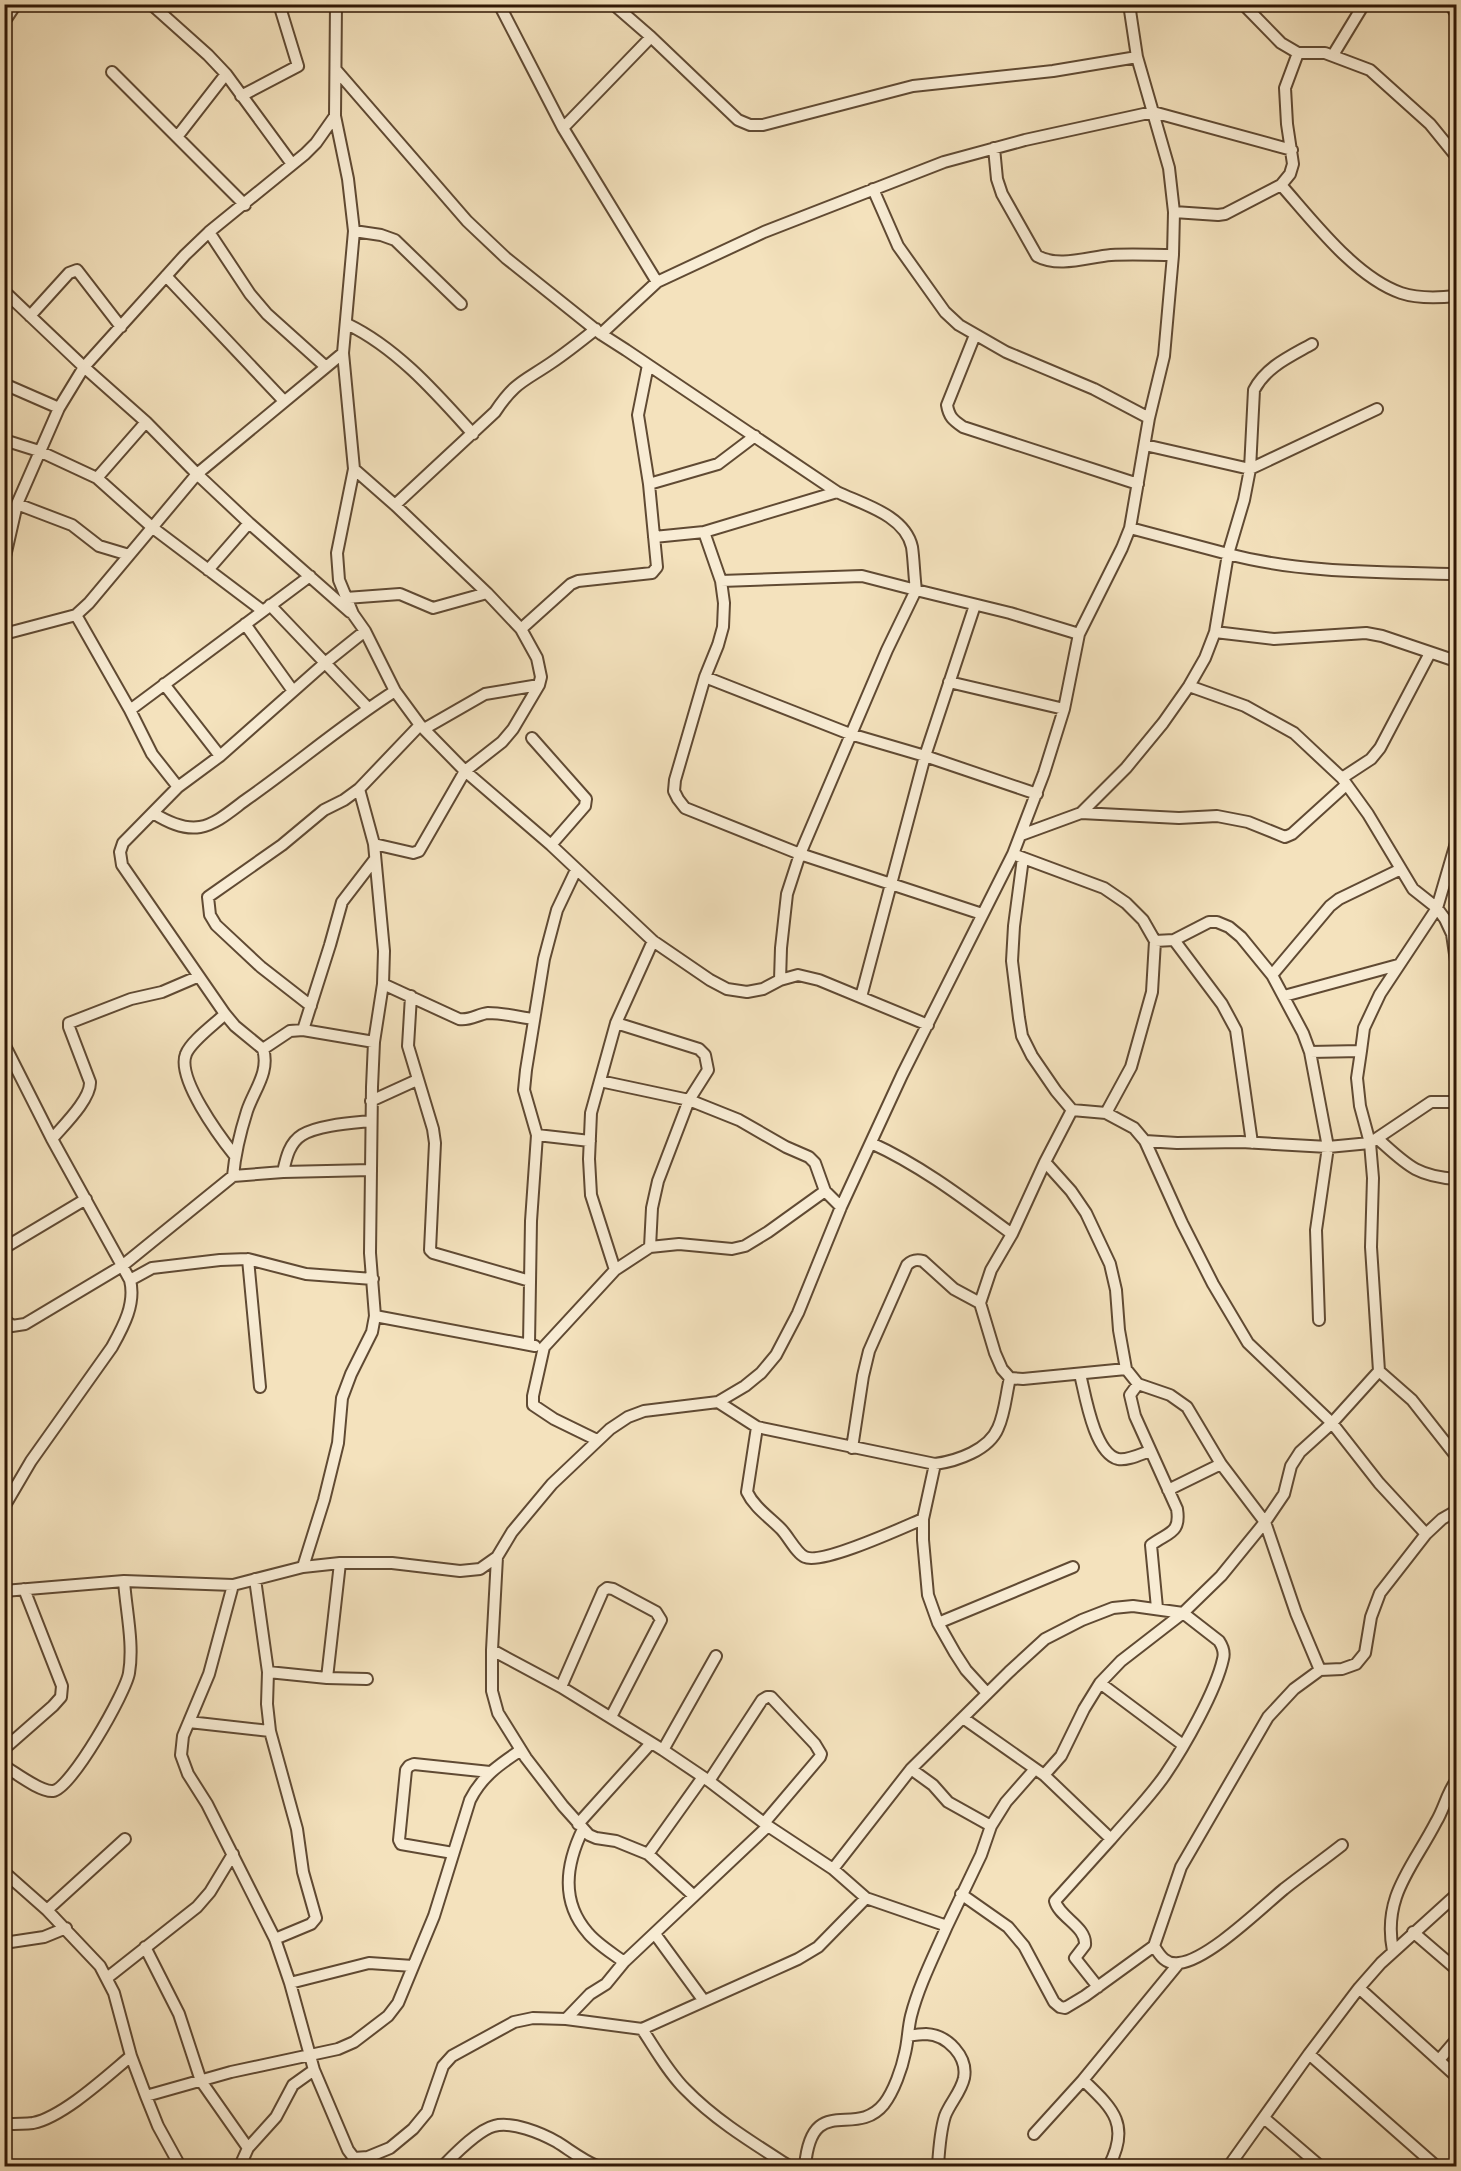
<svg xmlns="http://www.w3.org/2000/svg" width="1461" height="2171" font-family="Vollkorn,serif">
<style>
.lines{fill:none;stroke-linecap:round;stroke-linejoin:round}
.minor-casing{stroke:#604a33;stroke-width:14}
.minor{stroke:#f8ecd4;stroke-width:10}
</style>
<rect width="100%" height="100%" fill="#f4e2bd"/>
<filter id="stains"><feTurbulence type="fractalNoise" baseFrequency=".00333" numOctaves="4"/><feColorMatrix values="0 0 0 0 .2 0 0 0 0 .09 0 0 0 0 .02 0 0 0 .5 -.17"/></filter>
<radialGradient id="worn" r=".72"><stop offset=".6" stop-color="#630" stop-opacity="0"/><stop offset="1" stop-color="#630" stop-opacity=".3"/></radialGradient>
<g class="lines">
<defs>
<path id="minor" d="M151 4 208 55 226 74 292 164
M336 4 335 116 348 179 354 231 343 353 354 469 337 553 339 580 353 614 365 631 395 691 420 725 465 771 551 845 653 941 710 980 727 989 747 992 763 989 780 980 798 975 819 980 928 1025
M499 4 563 128 657 282
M613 4 651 37 738 120 750 125H763L913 86 1053 71 1137 57
M1243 4 1281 43 1298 53H1325L1370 70 1430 124 1456 156
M1450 4 1456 14
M4 22 16 4
M1333 55 1364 4
M337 71 467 221 506 258 601 334 626 350 837 492C862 504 905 515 912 547 914 561 914 575 916 590L1010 613 1079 634
M112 72 245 205
M241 96 298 66 279 4
M563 128 651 37
M177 137 226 74
M994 148 997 179 1002 194 1037 256C1059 268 1088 257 1111 255 1132 254 1153 255 1173 255
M1281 185C1313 221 1355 277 1401 293 1419 299 1438 298 1456 296
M873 189 898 246 945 312 959 325 1006 352 1094 389 1149 418
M1174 212 1218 215 1225 214 1281 185 1290 174 1293 164 1287 124 1285 88 1298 53
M354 231 381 235 395 240 461 304
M209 232 250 294 267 314 326 367
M166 276 284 401
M4 291 84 367 146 422 197 474 249 523 350 612
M30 316 69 273 77 270 121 327
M347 324C397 348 436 393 473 434
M601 334 657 282 764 232 944 162 1025 140 1153 112 1292 150
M975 335 947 405C949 417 953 420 963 427L1138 484
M4 384 59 408
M4 440 39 451 97 478 153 528 263 611
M1145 445 1250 469 1254 390C1266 367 1289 357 1312 344
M354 469 395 505 487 593 521 629 537 658 541 677 539 685 513 729 502 742 465 771 419 851 413 853 374 844
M97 478 146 422
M649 484 718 464 755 436
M17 504 72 525 99 546 129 555
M395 505 495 412C515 382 523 382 551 363 566 353 581 341 596 329
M1130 528 1228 554 1244 500 1250 469 1377 409
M704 532 721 581 724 603 723 627 718 645 705 677 675 780 674 791 678 799 685 808 800 854 982 914
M654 537 704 532 837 492
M4 561 17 504 59 408 84 367 185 255 209 232 305 154 316 143 335 116
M208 570 249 523
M721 581 862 576 916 590 887 650 800 854 787 894 781 948 780 980
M346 598 400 594 433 608 487 593
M270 605 368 708
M76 615 130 710 152 754 178 787
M245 624 293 691
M521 629 571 584 578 581 652 573 657 567 649 484 638 415 648 365
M1215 632 1274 639 1366 633 1382 636 1456 661
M4 634 76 615 89 603 197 474 343 353
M705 677 850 734 925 756 1037 794
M949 682 1064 709
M164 684 220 756
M1189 686 1245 706 1294 733 1342 778 1368 814 1413 889 1437 908 1445 919 1452 934 1456 961
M130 710 310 576
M424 729 485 694 539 685
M532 738 586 799 585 806 551 845
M1342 778 1371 759 1380 748 1430 653
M153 813C166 821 183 830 200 827 217 824 233 809 247 799 297 764 343 724 395 691
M1081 813 1179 818 1217 816 1248 822 1285 837 1292 834 1346 785
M1021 835 1081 813 1126 768 1163 723 1189 686 1205 658 1215 632 1228 554C1300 573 1376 572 1450 574L1456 576
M1018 856 1104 888 1126 903 1143 920 1155 941 1152 992 1131 1067 1106 1113
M1023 858 1014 926 1012 961 1019 1018 1022 1036 1032 1056 1056 1091 1072 1110 1106 1113 1134 1128 1145 1141 1182 1223 1213 1284 1248 1343 1332 1423 1379 1483 1426 1534
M1174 940 1222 1004 1236 1030 1252 1143
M1155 941 1174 940 1209 922H1217L1229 927 1241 937 1272 975 1303 1033 1310 1052 1328 1147 1316 1230 1319 1320
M1272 975 1330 906 1339 899 1401 869
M383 984 459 1019C470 1021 478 1014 488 1013 503 1013 519 1017 533 1019
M411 996 408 1046 433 1129 435 1143 430 1250 433 1253 530 1281
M1284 996 1398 965
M861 997 925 756 975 605
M311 1006 261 967 216 925 210 915 208 897 282 845 324 810 344 800 359 789
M225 1014C215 1024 191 1041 186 1054 176 1078 220 1137 235 1156
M616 1023 699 1049 705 1055 708 1070 689 1100 658 1181 652 1208 650 1247
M303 1030 330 945 342 902 375 859
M4 1044 52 1139 130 1280C136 1304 123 1327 112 1347L31 1461 4 1507
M263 1049 290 1031 303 1030 374 1042
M1310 1052 1361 1051
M600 1081 689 1100 739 1120 786 1147 809 1157 815 1163 825 1191 841 1207
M371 1101 417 1080
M1072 1110 1045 1162 1012 1234 991 1270 980 1303 995 1353 1002 1369 1010 1378 1023 1379 1126 1369
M537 1135 590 1141
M52 1139C63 1126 91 1099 90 1082L69 1027V1023L131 999 162 992 197 977
M1378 1139C1407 1165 1416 1176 1456 1179
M1145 1141 1177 1143 1241 1142 1328 1147 1370 1143 1431 1102H1456
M871 1143C922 1166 967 1201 1012 1234
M1045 1162 1071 1191 1086 1213 1110 1264 1116 1290 1119 1330 1126 1369 1138 1384 1170 1395 1187 1407 1221 1464 1265 1522 1296 1613 1320 1670
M283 1172C286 1159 289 1143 302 1135 318 1125 352 1123 371 1121
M233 1176 283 1172 371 1170
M4 1248 86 1199
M248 1259 260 1387
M615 1270 591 1195 589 1159 591 1113 616 1023 653 941
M130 1280 152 1268 220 1260 248 1259 306 1274 373 1279
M375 1316 535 1346
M4 1319 12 1326 25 1324 122 1266 233 1176C235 1154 240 1133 247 1111 254 1090 270 1072 263 1049L235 1026 225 1014 122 865 120 852 123 843 178 787 220 756 325 663 365 631
M529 1344 531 1221 537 1135 524 1090 526 1070 544 959 557 910 576 870
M1379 1371 1412 1400 1456 1456
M1080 1374C1085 1394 1094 1453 1118 1459 1127 1461 1141 1454 1150 1451
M1138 1384 1130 1395 1135 1416 1177 1509C1181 1534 1168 1532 1151 1545L1157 1608
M718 1402 757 1427 935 1464C957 1461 989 1450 998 1428 1005 1413 1006 1394 1010 1378
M757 1427 747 1492C754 1507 769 1517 781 1529 788 1536 797 1554 805 1557 822 1565 904 1527 923 1519
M597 1440 554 1419 533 1405V1396L544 1347 615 1270 650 1247 679 1244 732 1249 745 1246 768 1232 825 1191
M852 1448 863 1376 869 1351 907 1265C912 1260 916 1259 923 1261L954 1289 980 1303
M935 1464 923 1519V1540L928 1595 938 1623 955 1653 966 1670 987 1693
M1168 1490 1221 1464
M497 1557 492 1650 561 1687 663 1750 709 1781 768 1826 833 1869 911 1769 1009 1672 1045 1639 1082 1620 1113 1608 1133 1606 1183 1613 1221 1576 1265 1522 1284 1494 1291 1466 1300 1452 1332 1423 1379 1371 1371 1247 1373 1178 1370 1143 1360 1106 1357 1078 1361 1051 1364 1028 1380 994 1437 908 1456 843
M303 1567 324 1500 338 1443 342 1398 351 1374 372 1332 375 1316 370 1253 372 1087 374 1042 383 984 384 951 374 844 359 789 420 725
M255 1579 268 1672 267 1704 270 1731 297 1829 303 1872 316 1918 311 1924 275 1939
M233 1585 209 1674 183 1736 181 1755 188 1774 207 1804 275 1939 290 1983 314 2070 348 2150 354 2158 368 2157 390 2148 413 2129 427 2112 443 2066 452 2056 514 2022 533 2018 566 2019 642 2029 798 1959 818 1947 866 1898
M4 1591 124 1581 233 1585 303 1567 340 1563H392L460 1571 480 1569 497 1557 512 1532 552 1484 610 1429 628 1417 644 1411 718 1402 745 1386 761 1373 776 1355 798 1313 841 1207 902 1075 1013 854 1044 773 1064 709 1079 634 1122 548 1130 528 1149 418 1164 356 1173 255 1174 212 1169 168 1137 57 1129 4
M938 1623 1073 1567
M492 1650V1691L498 1713 526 1758 563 1806 589 1835 596 1838 616 1841 648 1854 694 1896
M268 1672 327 1678 367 1679
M327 1678 340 1563
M1100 1683 1183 1745
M561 1687 603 1591 607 1588 613 1589 656 1612 661 1620 611 1717
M963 1718 1044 1775 1111 1839C1129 1818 1149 1798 1165 1775 1184 1747 1216 1691 1223 1659 1225 1652 1223 1647 1219 1641L1183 1613 1121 1661 1100 1683 1084 1709 1061 1756 1044 1775
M189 1722 270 1731
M4 1749 53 1706 61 1697 62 1686 24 1589
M663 1750 716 1656
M4 1766C16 1773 40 1792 53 1791 71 1789 126 1692 129 1673 134 1644 126 1610 124 1581
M911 1769 933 1785 948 1802 991 1826
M709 1781 762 1700 767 1697H771L815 1744 821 1754 820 1757 764 1823
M578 1824 651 1743
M583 1829C566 1864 560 1901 588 1933 597 1944 612 1953 624 1962
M453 1853 401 1844 399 1840 406 1770 409 1766 414 1764 490 1772
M648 1854 703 1777
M833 1869 866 1898 947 1926 981 1855 991 1826 1006 1802 1035 1769
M4 1872 47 1910 100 1966 114 1993 131 2056 146 2096 158 2126 180 2166
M961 1894 1008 1927 1024 1946 1054 2002 1060 2007 1065 2008 1085 1996 1154 1946 1181 1867 1268 1717 1294 1689 1320 1670 1342 1669 1356 1664 1365 1653 1371 1617 1380 1593 1426 1534 1442 1519 1456 1511
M47 1910 125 1839
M1413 1932 1456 1969
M655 1934 704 2001
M4 1943 44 1937 66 1928
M1154 1946C1160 1956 1166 1965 1179 1963 1208 1960 1260 1909 1284 1889 1303 1874 1323 1860 1342 1845
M145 1947 179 2014 201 2081 248 2148 240 2166
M1393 1951C1382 1896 1413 1867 1436 1822 1444 1809 1447 1793 1456 1781
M107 1978 197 1907 210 1892 233 1854
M290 1983 369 1963 413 1966
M1098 1987 1075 1958 1085 1945C1087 1927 1059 1917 1055 1901L1111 1839
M1359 1988 1456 2076
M566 2019 590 1994 606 1984 624 1962 768 1826
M642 2029C656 2050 668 2072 685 2089 715 2120 753 2143 789 2166
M908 2036C914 2035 920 2034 926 2034 948 2035 968 2057 964 2078 961 2092 950 2103 945 2116 940 2132 939 2150 938 2166
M1309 2054 1436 2166
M1439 2060 1456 2040
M1083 2080C1112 2108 1131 2124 1109 2166
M146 2096 231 2072 338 2049 354 2042 388 2016 398 2003 434 1916 470 1800C482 1776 500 1764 521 1750
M1264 2118 1320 2166
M4 2124C14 2124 24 2124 33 2123 63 2117 107 2076 131 2056
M1034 2134 1083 2080 1179 1963
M248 2148 276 2117 293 2085 314 2070
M443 2166C455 2154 478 2130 494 2126 512 2121 541 2133 557 2142 570 2150 582 2160 597 2166
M805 2166C812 2091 855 2140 884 2104 894 2091 902 2068 905 2053 908 2041 908 2028 911 2016 919 1985 934 1956 947 1926
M1229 2166 1309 2054 1359 1988 1381 1963 1456 1895"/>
</defs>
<!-- minor casing -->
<use href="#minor" class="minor-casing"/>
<!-- minor -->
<use href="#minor" class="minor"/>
</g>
<!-- margin -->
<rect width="1461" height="2171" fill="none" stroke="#f4e2bd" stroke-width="24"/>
<rect x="6" y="6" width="1449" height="2159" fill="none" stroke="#2f1705" stroke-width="3"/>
<rect x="12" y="12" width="1437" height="2147" fill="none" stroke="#2f1705" stroke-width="1.5"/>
<rect width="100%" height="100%" filter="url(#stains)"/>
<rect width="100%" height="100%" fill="url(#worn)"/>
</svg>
